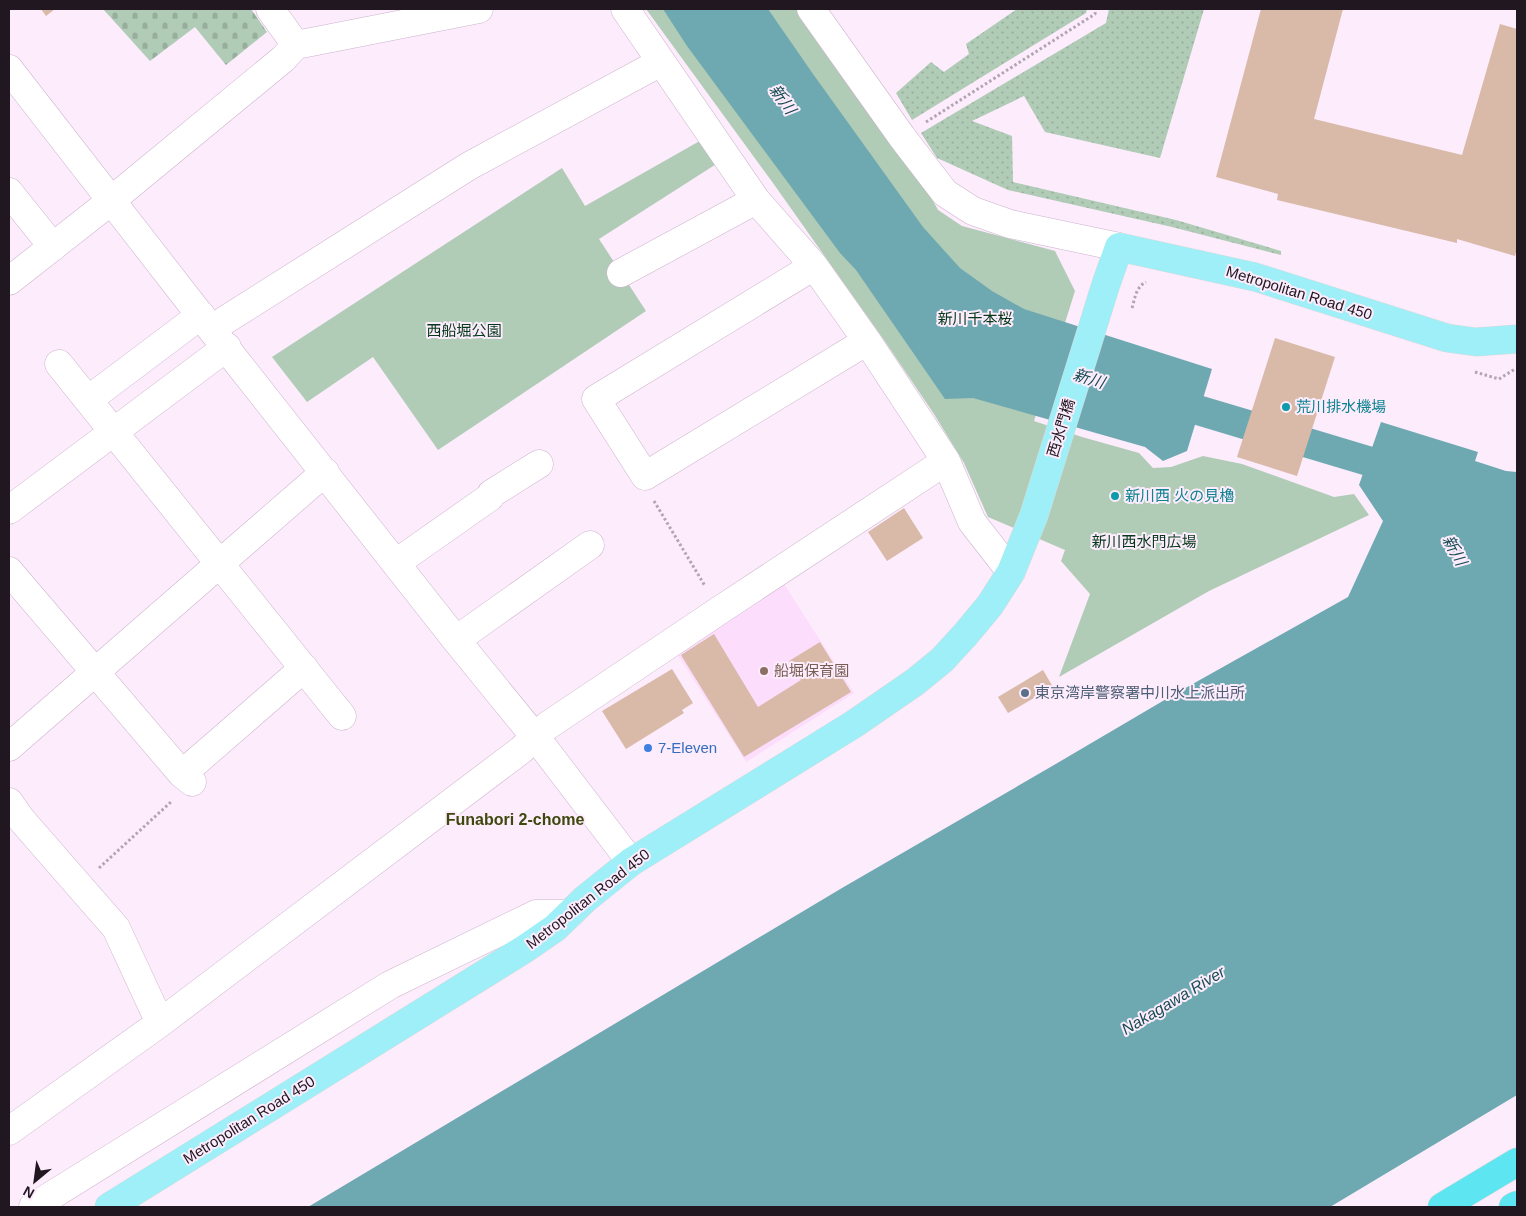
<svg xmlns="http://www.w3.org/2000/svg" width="1526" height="1216" font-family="Helvetica,'Noto Sans JP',sans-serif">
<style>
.built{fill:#fcddfc}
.grass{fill:url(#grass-dots)}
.cemetery{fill:url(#cemetery-stones)}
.green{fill:#b0cbb6}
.water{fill:#6ea9b2}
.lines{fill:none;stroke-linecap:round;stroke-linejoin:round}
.canal{stroke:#6ea9b2;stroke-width:30}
.building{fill:#d9b9a8}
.minor-casing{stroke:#ccb3cc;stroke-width:29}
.major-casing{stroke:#dbdadb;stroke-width:29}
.highway-casing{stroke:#dbdadb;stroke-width:29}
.path{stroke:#b2a5b2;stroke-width:3;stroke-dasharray:2.5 2.5;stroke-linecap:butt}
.minor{stroke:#fff;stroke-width:28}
.major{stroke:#9eeff7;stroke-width:28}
.highway{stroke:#5de5f2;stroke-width:28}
.culture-dot{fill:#0f9aa8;stroke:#fcecfc;stroke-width:2}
.education-dot{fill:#8d6e63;stroke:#fcecfc;stroke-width:2}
.service-dot{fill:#5c6f8a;stroke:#fcecfc;stroke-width:2}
.shop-dot{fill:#3f7fe0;stroke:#fcecfc;stroke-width:2}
.labels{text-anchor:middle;stroke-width:4;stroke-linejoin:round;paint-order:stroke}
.street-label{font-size:15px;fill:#201720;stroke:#fcecfc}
.park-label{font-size:15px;fill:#06381a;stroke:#fcecfc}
.culture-label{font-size:15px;fill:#0d838f;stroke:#fcecfc;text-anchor:start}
.education-label{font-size:15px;fill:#785e54;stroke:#fcecfc;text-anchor:start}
.service-label{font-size:15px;fill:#4e5e75;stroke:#fcecfc;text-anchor:start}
.shop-label{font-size:15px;fill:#366cbe;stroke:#fcecfc;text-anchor:start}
.water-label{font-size:16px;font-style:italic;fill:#174c53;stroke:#fcecfc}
.neighbourhood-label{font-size:16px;font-weight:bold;fill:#3e470c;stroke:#fcecfc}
</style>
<defs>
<pattern id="grass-dots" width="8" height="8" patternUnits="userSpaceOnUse" patternTransform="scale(1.25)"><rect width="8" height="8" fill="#b0cbb6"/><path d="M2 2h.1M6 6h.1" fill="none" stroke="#97ae9c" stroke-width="1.8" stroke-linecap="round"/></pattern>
<pattern id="cemetery-stones" width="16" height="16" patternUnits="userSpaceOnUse" patternTransform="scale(1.25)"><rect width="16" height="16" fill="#b0cbb6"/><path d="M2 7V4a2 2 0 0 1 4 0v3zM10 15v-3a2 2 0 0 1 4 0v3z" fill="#97ae9c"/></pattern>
</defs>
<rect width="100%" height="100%" fill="#fcecfc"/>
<!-- built -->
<path class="built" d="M782 581 854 693 746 762 674 649Z"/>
<!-- grass -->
<path class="grass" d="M1017 9H1087L1086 13 912 120 896 93 931 62 944 72 969 54 966 44Z
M1109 9H1204L1160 158 1045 132 1024 96 972 121 1012 136 1013 182 1176 220 1281 251V255L1172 227 1008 190 937 158 921 133 1106 23Z"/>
<!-- cemetery -->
<path class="cemetery" d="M103 9H251L267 32 226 65 195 27 150 61Z"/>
<!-- green -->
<path class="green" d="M646 9H808L899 139 938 210 962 226 1055 251 1075 291 1034 421 1082 437 1139 453 1153 468 1171 467 1203 456 1242 464 1334 497 1354 494 1369 515 1209 591 1059 677 1090 594 1061 561 1065 550 988 517 964 463 934 414 884 340 773 183Z
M705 138 721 161 599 239 646 311 438 450 373 357 307 402 272 357 562 168 585 206Z"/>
<!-- water -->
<path class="water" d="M663 9H768L813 74 923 227 960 268 992 291 1024 309 1212 369 1187 451 1163 461 1145 447 973 398 945 399 856 270 840 253 687 46Z
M1381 422 1478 452 1475 461 1506 471 1517 472V1095L1330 1207H308L842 888 1054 765 1173 695 1348 597 1383 521 1359 485Z"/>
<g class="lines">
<!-- canal -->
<path class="canal" d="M1161 399 1368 461 1396 471 1403 478"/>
</g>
<!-- building -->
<path class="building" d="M41 9H55L46 16Z
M1261 9H1343L1314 119 1462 155 1500 24 1517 29V249L1515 256 1457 239V243L1277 200 1278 194 1216 177Z
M1275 338 1335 357 1297 476 1237 457Z
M904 508 923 538 887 561 868 532Z
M714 634 758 707 801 680 789 661 820 642 851 692 744 757 681 655Z
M672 669 693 703 682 710 684 713 626 749 602 711Z
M1043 670 1053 687 1008 713 998 697Z"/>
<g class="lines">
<defs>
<path id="minor" d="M270 9 296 45
M625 9 756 200 814 266 867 341 946 461 972 522 1011 572
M811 9 902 137 945 193 973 211 1010 224 1119 247
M9 69 211 329 456 640 544 748 631 862
M9 192 53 247
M814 266 596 399 645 476 867 341
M621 273 756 200
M9 281 102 208 283 59 296 45 479 9
M211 329 469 166 661 62
M59 364 342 716
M88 400 201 315
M9 510 227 347
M396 563 490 497 491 494 539 464
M9 571 182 774 192 782
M456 640 590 545
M9 747 325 472
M182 774 304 668
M9 802 20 818 116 928 160 1023
M9 1131 160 1023 521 750 547 726 720 610 946 461
M33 1207 390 985 536 914H570"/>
<path id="major" d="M109 1207 523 950 555 928 585 899 631 862 854 724 915 682 942 660 965 635 990 605 1011 572 1034 515 1106 284 1119 247 1255 277 1447 338 1476 342 1517 339"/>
<path id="highway" d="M1442 1207 1517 1162
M1513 1207 1517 1205"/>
</defs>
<!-- minor casing -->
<use href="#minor" class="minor-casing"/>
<!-- major casing -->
<use href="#major" class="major-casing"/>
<!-- highway casing -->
<use href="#highway" class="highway-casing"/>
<!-- path -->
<path class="path" d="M926 122 1095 14 1096 9
M1132 308C1135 298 1136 287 1146 282
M1475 372 1499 379 1515 369
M654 501 705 586
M99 868 172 801"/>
<!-- minor -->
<use href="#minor" class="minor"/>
<!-- major -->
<use href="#major" class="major"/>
<!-- highway -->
<use href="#highway" class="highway"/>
</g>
<!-- markers -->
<g class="culture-dot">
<circle cx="1286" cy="407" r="5"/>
<circle cx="1115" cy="496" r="5"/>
</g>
<circle class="education-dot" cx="764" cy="671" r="5"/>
<circle class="service-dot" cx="1025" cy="693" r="5"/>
<circle class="shop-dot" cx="648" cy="748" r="5"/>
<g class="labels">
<!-- street labels -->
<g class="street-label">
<text transform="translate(1299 293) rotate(17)" y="5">Metropolitan Road 450</text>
<text transform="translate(1061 428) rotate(-73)" y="5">西水門橋</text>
<text transform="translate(588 899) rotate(-38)" y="5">Metropolitan Road 450</text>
<text transform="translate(249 1120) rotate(-32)" y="5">Metropolitan Road 450</text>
</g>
<!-- park labels -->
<g class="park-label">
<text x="975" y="324">新川千本桜</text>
<text x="464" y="336">西船堀公園</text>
<text x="1144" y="547">新川西水門広場</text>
</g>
<!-- culture labels -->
<g class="culture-label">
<text x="1296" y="412">荒川排水機場</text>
<text x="1125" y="501">新川西 火の見櫓</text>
</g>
<!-- education labels -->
<g class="education-label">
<text x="774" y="676">船堀保育園</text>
</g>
<!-- service labels -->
<g class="service-label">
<text x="1035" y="698">東京湾岸警察署中川水上派出所</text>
</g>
<!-- shop labels -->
<g class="shop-label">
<text x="658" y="753">7-Eleven</text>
</g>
<!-- water labels -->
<g class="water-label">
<text transform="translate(783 99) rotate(54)" y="6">新川</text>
<text transform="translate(1089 378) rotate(17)" y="6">新川</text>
<text transform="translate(1455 550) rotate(61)" y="6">新川</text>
<text transform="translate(1173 1000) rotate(-31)" y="6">Nakagawa River</text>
</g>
<!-- neighbourhood labels -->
<g class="neighbourhood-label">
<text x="515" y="825">Funabori 2-chome</text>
</g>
</g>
<!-- border -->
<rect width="1526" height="1216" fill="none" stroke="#201720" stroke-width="20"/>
<!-- north arrow -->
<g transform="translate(35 1181) rotate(209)" stroke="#fcecfc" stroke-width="4" paint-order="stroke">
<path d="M0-4L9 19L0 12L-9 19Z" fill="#201720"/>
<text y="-8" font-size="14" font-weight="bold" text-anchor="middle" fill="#201720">N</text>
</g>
</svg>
